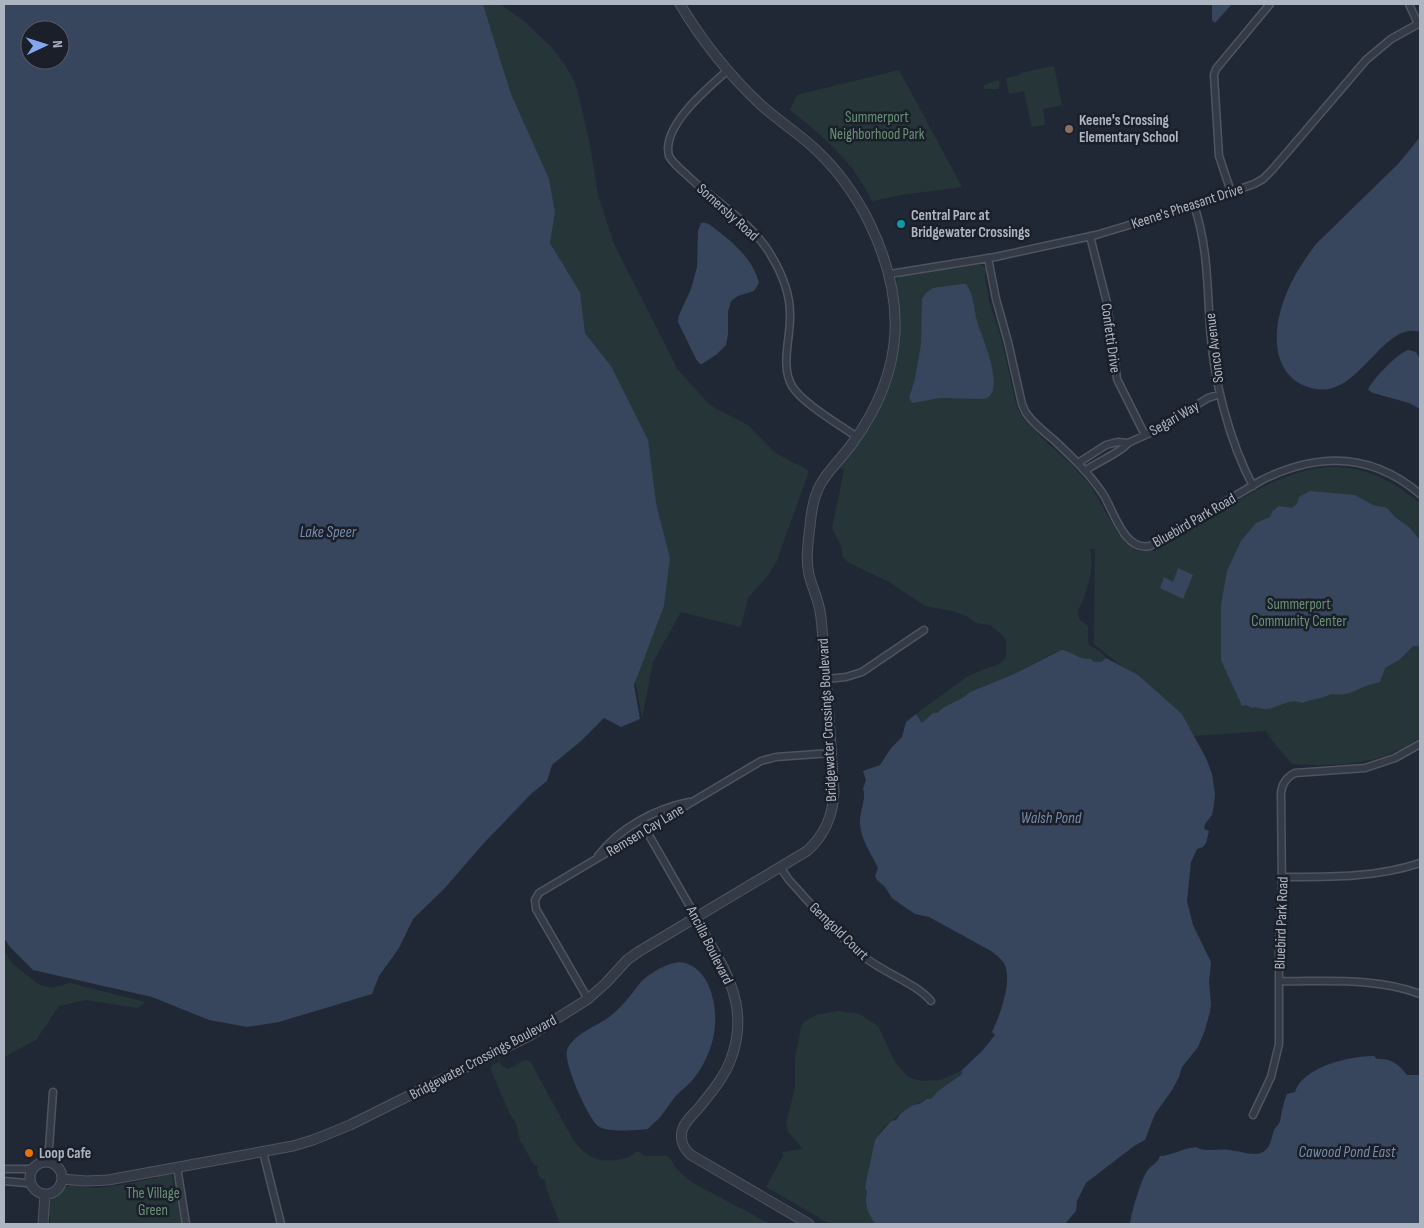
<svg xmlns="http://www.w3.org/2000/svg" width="1424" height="1228" font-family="'Sofia Sans Condensed',sans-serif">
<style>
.green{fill:#263638}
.water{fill:#37455d;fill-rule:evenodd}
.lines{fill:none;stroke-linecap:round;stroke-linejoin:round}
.minor-casing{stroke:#4e5560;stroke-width:9}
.tertiary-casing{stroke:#4e5560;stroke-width:11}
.minor{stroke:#343a46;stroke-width:6}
.tertiary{stroke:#343a46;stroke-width:9}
.education-dot{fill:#8d6e63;stroke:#1a1f2a;stroke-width:2}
.culture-dot{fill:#0f9aa8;stroke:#1a1f2a;stroke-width:2}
.food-dot{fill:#e8710a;stroke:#1a1f2a;stroke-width:2}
.labels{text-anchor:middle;stroke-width:5;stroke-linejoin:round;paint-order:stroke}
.park-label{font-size:15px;fill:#689174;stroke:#1a1f2a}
.poi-label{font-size:15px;font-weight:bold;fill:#aeb5c2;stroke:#1a1f2a;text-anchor:start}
.street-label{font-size:15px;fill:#aeb5c2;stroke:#1a1f2a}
.water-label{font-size:16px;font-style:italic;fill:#788aaa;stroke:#1a1f2a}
</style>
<rect width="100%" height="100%" fill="#212835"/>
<!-- green -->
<path class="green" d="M483 4H500L524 21 553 49 567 68 576 85 590 145 598 195 614 244 678 370 711 406 748 425 774 452 809 471 776 563 769 574 748 598 741 627 681 612 653 662 642 718 634 673 670 558 656 503 611 366 585 333 580 292 550 243 555 213 511 94Z
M1054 66 1062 105 1043 109 1045 125 1032 127 1024 91 1009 94 1006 78 1020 75V73Z
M899 70 962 187 901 195 872 201C853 161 824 137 790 110L797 95Z
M998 80 1000 82 998 89H984V85Z
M979 263 986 269 985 277 989 301 1001 338 1016 404 1022 417 1046 442 1070 463 1090 485 1116 530 1127 545 1137 551H1154C1179 536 1204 521 1229 506 1299 464 1351 446 1420 503V737C1384 765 1335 767 1292 764L1271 739 1266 731 1194 736 1182 714 1094 644 1095 549H1090C1094 567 1089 583 1083 600 1081 605 1077 609 1078 615 1078 621 1084 622 1088 626V642L1090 646 1100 651 1106 658 1101 662H1094L1091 659H1080L1066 650 1055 652 1014 674 970 692C961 701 947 703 937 713H933L922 724 916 714 968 676 987 668 997 665 1003 661 1006 656V642L1002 635 990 625 976 623 967 616 952 611 925 606 889 582 848 562 843 557 841 546 832 528 844 470 838 466C872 431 896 385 899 336 899 325 900 313 899 301 898 296 895 288 896 282 897 278 900 276 904 274Z
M4 951 13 964 38 984 51 988 70 983 145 1002 138 1008 85 1000 59 1006 36 1040 4 1057Z
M838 1011 859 1014 878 1026 895 1062 908 1077 921 1081 941 1080 962 1070V1074L938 1091 931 1099C924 1099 915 1105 910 1108 908 1110 905 1110 903 1112 899 1114 896 1118 891 1121 872 1132 871 1168 865 1187L867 1192C863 1203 869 1215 875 1224H830L766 1187 783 1156V1152L803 1149 789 1133 786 1123 795 1088V1058L801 1028 804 1022 816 1015Z
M525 1060 530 1061C542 1082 553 1104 565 1125 570 1134 575 1144 583 1151 592 1159 603 1162 615 1160 624 1159 629 1158 636 1152H640L644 1156H666L670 1158 677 1170 693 1183 770 1224H560L545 1185 546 1183 545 1180 541 1179 537 1170 538 1165H534L520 1140 516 1123 509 1112 491 1070 492 1065 499 1062C509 1076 514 1064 525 1060Z
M171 1172 183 1224H50C51 1217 46 1208 50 1201 51 1198 68 1185 71 1185 78 1184 86 1188 94 1188 115 1187 135 1182 156 1178L159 1175Z"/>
<!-- water -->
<path class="water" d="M4 4H483L511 94 549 179 555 213 550 243 580 292 585 333 611 366 648 440 656 503 670 558 664 606 634 685 640 719 621 727 604 718 581 741 552 765 547 781 532 793 484 843 444 889 413 919 399 948 379 976 372 994 279 1022 247 1027 209 1020 152 997 33 970 10 947 4 938ZM30 30H60V60H30Z
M1212 4H1232L1215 23 1212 20Z
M1420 137V332C1384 320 1359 397 1316 389 1272 381 1271 334 1284 300 1291 280 1303 261 1316 244L1399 163Z
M701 223C709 222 712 227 718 231 736 245 753 260 759 283L754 291 738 296 731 301 728 312V334L726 345 717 354 702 364H700L696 359 678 322 679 315 691 289 697 267 698 231Z
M962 284H966C974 294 974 310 977 321 981 335 1008 394 984 399L940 398 912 403 909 398 915 379 921 344 922 299 926 293 933 288Z
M1409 350 1416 352 1420 360V409L1409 403 1373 393 1368 390C1370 382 1399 351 1409 350Z
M1310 491 1355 495 1373 505 1387 508 1395 517 1409 527 1420 540V646H1413L1399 660 1385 668 1380 682C1374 684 1368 685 1363 687 1351 693 1345 696 1331 694 1321 699 1312 699 1302 703 1285 696 1273 715 1256 707L1253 708 1245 705 1242 706 1221 660V605L1227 571 1241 541 1256 523 1270 517 1272 512 1279 506 1292 508 1297 504 1299 497Z
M1178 568 1193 575 1183 599 1160 588 1164 577 1173 582Z
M1061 650C1071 650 1075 659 1091 659L1094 662H1101L1106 658 1138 675 1182 714 1206 758 1212 774 1215 794 1214 804 1212 815 1205 824 1204 829 1209 831 1206 843 1203 847 1197 849 1191 862 1187 901 1193 925 1211 962 1209 982 1211 1004 1210 1012 1205 1030 1198 1047 1182 1067 1179 1077 1172 1090 1155 1114 1145 1140 1134 1146 1086 1183 1077 1201 1076 1211 1065 1224H875C869 1215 863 1203 867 1192L865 1187 875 1140 878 1136 891 1121 896 1120 901 1113 913 1105 919 1104 927 1099H931L938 1091 962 1074V1070L982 1051 995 1035 992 1032C1000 1015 1012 983 1005 965 1002 959 996 955 991 951L929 917 915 914 899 903 892 898 885 887 877 880 875 876 878 868C871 853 861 840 860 824 859 813 867 797 863 789L866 780 863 771 880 765 891 748 902 737 906 722 916 714 922 723 933 713H937C947 703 961 701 970 692L1014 674Z
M679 962C693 963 702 972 708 984 722 1016 715 1051 694 1078 689 1085 681 1090 675 1097 670 1103 666 1110 661 1116 657 1121 652 1124 648 1129 637 1130 607 1133 598 1126 588 1118 563 1063 567 1050 572 1036 593 1027 605 1020 614 1014 623 1005 630 996 636 989 640 981 648 976 657 969 667 964 679 962Z
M1374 1056 1377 1059C1391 1058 1399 1064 1407 1075H1420V1224H1130C1131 1213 1141 1180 1147 1171 1151 1165 1158 1163 1160 1156 1170 1156 1184 1148 1196 1147 1207 1153 1219 1148 1230 1150 1239 1151 1253 1156 1261 1153 1271 1149 1271 1138 1274 1130 1275 1127 1279 1125 1280 1121 1282 1112 1283 1103 1287 1094L1295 1092C1303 1066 1351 1056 1374 1056Z"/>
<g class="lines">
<defs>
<path id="minor" d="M1409 4 1418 24
M728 70C708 88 661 126 669 156 674 165 683 171 690 178 718 204 753 223 772 257 782 274 790 294 790 314 791 337 780 365 792 386 802 403 840 425 857 437
M1231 192 1219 156 1214 75 1216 69 1270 4
M1194 205C1208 247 1207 284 1210 327 1213 378 1229 441 1253 486
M1090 236 1107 303 1117 379 1145 435
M988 258 996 299 1008 342 1022 404 1026 413C1034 424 1044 432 1054 440 1072 457 1089 473 1103 494 1114 511 1124 552 1150 546L1262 480C1318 452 1372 453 1420 494
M890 274 995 257 1096 235 1186 208 1254 184 1263 179 1272 170 1366 60 1391 39 1420 23
M1078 463 1106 445 1118 442 1128 443 1150 433 1208 398 1220 394
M1086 470C1096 463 1123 451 1128 443
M826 679 846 677 862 672 924 630
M646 830 696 917
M598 856C619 828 655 809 689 802
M780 867 789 880C814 907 838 937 867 959 887 974 915 983 931 1001
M1282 877C1329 877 1375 878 1420 863
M1279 981C1326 982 1376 977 1420 994
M588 999 536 909 535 900 539 893 761 761 776 757 831 753
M1253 1115 1271 1077 1279 1044V953L1282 893 1281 793C1282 783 1287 777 1295 773L1365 768 1395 758 1420 744
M263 1152 281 1224
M48 1162 53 1092
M177 1167 186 1224
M4 1169H33
M4 1181 26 1183 32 1185"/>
<path id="tertiary" d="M696 917C701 930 709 942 716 954 735 986 745 1019 732 1056 725 1077 711 1093 697 1110 692 1115 686 1121 683 1128 679 1138 683 1148 691 1155L809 1224
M30 1178a16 16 0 1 1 32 0a16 16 0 1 1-32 0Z
M62 1179 86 1181 108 1180 293 1146 313 1140 350 1125 529 1036 588 999 606 983 627 960 638 952 807 851C825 835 833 816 834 792 830 734 827 676 821 618 820 603 813 590 809 575 805 556 809 537 811 517 816 476 833 471 854 441 905 370 907 300 869 222 855 194 836 168 813 147 796 132 778 120 761 105 729 75 702 41 680 4
M43 1224 45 1194"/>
</defs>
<!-- minor casing -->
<use href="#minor" class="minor-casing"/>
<!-- tertiary casing -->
<use href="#tertiary" class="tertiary-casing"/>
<!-- minor -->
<use href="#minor" class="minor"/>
<!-- tertiary -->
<use href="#tertiary" class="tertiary"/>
</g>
<!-- markers -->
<circle class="education-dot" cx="1069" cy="129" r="5"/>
<circle class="culture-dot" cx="901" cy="224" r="5"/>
<circle class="food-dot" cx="29" cy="1153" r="5"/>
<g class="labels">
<!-- park labels -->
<g class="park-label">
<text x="877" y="122">Summerport<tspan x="877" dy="17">Neighborhood Park</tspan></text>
<text x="1299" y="609">Summerport<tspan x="1299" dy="17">Community Center</tspan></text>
<text x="153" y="1198">The Village<tspan x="153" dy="17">Green</tspan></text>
</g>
<!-- poi labels -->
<g class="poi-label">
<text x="1079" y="125">Keene's Crossing<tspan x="1079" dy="17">Elementary School</tspan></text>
<text x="911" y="220">Central Parc at<tspan x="911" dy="17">Bridgewater Crossings</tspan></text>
<text x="39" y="1158">Loop Cafe</text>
</g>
<!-- street labels -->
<g class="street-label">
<text transform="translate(1187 206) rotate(-18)" y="5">Keene's Pheasant Drive</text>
<text transform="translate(728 212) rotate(42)" y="5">Somersby Road</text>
<text transform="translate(1111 338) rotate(82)" y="5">Confetti Drive</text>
<text transform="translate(1214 348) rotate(-97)" y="5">Sonco Avenue</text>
<text transform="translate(1174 418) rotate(-30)" y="5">Segari Way</text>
<text transform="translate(1194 520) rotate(-30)" y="5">Bluebird Park Road</text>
<text transform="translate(827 720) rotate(-93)" y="5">Bridgewater Crossings Boulevard</text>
<text transform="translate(645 830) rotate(-31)" y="5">Remsen Cay Lane</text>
<text transform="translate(1281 923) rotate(-88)" y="5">Bluebird Park Road</text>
<text transform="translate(839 931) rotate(44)" y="5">Gemgold Court</text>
<text transform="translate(710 945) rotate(63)" y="5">Ancilla Boulevard</text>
<text transform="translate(483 1057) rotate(-28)" y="5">Bridgewater Crossings Boulevard</text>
</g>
<!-- water labels -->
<g class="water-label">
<text x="328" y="537">Lake Speer</text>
<text x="1051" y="823">Walsh Pond</text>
<text x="1347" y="1157">Cawood Pond East</text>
</g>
</g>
<!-- border -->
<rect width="1424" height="1228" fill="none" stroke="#aeb5c2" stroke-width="10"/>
<!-- north arrow -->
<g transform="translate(45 45) rotate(86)"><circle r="24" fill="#1a1f2a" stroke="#555b67"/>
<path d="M0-4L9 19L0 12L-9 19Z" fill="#85a7f0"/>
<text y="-8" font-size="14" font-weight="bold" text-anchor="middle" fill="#aeb5c2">N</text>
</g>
</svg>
